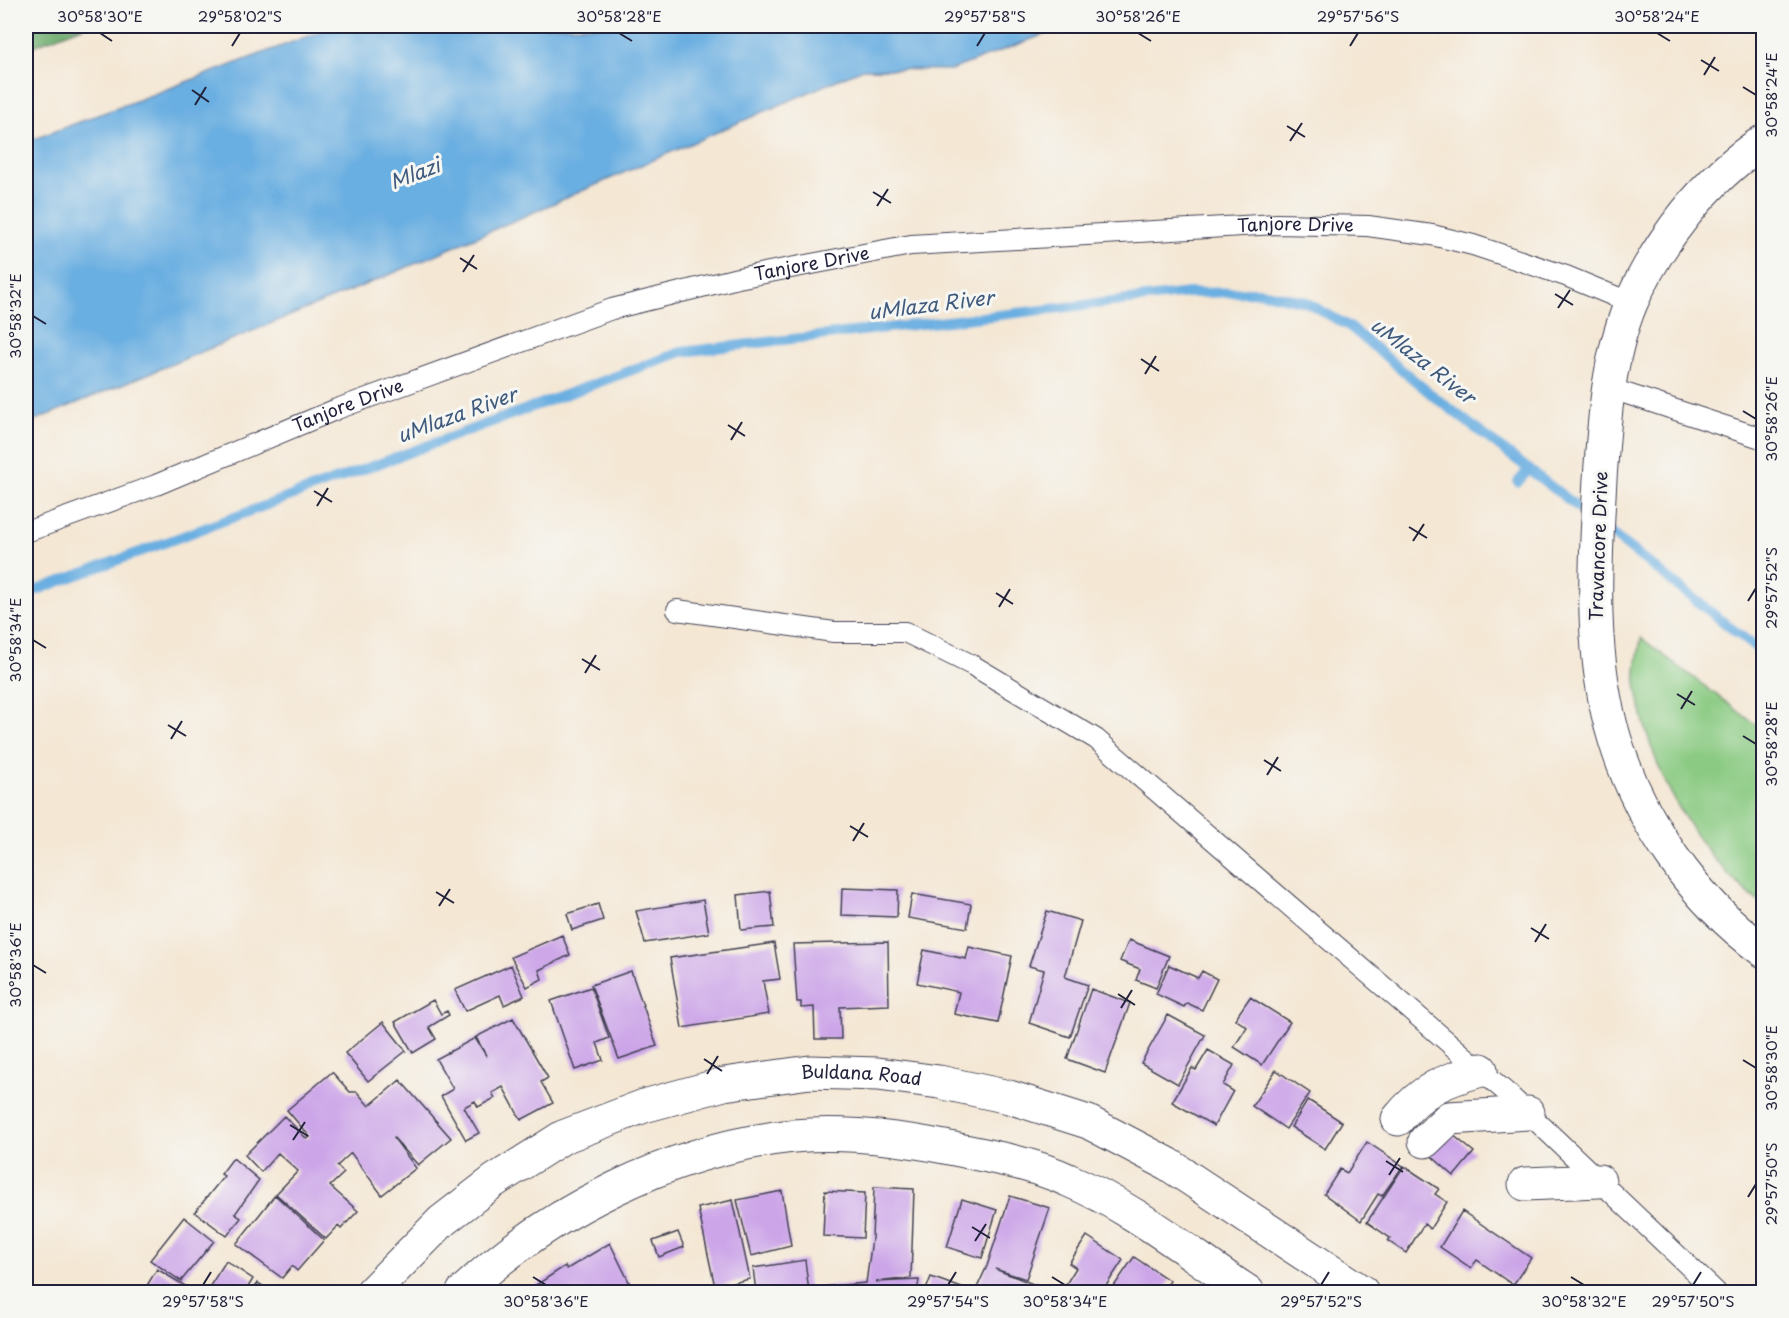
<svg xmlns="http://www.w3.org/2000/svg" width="1789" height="1318" font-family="'Playpen Sans',sans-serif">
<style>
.green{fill:#8aca82;stroke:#56765e;stroke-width:1.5}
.forest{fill:#6fae70;stroke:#486856;stroke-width:1.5}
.water{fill:#6bafe1;stroke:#46688e;stroke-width:1.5}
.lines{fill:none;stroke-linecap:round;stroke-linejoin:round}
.stream{stroke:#6bafe1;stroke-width:10}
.building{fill:#cca5e8}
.lane-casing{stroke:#424052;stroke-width:22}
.street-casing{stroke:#424052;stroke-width:35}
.lane{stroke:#fff;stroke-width:20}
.street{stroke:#fff;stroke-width:33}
.ticks{fill:none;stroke:#22223b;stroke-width:2}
.labels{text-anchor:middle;stroke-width:6;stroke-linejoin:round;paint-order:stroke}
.street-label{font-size:18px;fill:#22223b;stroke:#f6f6f2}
.water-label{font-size:20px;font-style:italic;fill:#3f5a7d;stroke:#f6f6f2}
.neatline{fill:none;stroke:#22223b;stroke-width:2}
.ticks-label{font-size:15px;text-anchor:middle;fill:#22223b}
</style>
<rect width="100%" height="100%" fill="#f6f6f2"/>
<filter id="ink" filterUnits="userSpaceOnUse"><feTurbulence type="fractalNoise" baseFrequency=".0167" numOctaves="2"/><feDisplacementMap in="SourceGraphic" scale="12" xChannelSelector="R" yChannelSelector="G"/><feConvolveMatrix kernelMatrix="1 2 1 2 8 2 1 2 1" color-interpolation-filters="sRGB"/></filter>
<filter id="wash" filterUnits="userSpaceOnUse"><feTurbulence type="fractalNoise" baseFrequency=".008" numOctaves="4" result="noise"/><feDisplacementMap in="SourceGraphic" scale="24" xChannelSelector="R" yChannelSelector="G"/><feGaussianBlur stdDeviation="1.35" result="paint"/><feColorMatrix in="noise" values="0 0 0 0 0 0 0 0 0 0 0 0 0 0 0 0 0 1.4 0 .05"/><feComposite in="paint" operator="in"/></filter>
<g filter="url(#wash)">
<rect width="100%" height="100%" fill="#f4e7d4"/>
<!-- green -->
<path class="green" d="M1641 638 1763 730V905C1694 853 1648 768 1636 683 1634 669 1639 652 1641 638Z"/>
<!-- forest -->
<path class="forest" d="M26 26H85L26 49Z"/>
<!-- water -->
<path class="water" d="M335 26H1066L951 70 862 69 389 275 26 424V142Z"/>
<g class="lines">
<!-- stream -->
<path class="stream" d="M1518 482 1529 469
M1604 528 1764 654
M26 594 681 352 1189 293 1260 292 1306 302 1350 327 1431 394 1592 518"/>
</g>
<g id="blocks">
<!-- building -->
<path class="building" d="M842 888 898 890 897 917 841 915Z
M770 891 774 927 741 930 738 895Z
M912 894 971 904 967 928 908 918Z
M703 900 709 933 645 943 636 911Z
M598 904 603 920 572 930 567 914Z
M1047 911 1081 921 1065 977 1088 985 1070 1037 1029 1023 1044 970 1029 966Z
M562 935 570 955 539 970 542 979 527 987 511 957Z
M1129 940 1169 956 1156 988 1136 980 1140 969 1120 961Z
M888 942 889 1005 840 1007 841 1039H815L814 1007 801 1008V1002H797L793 944Z
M774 943 780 979 763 981 769 1014 682 1028 670 958Z
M969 947 1012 956 998 1023 954 1014 959 992 917 983 924 950 966 959Z
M511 965 524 996 504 1005 500 995 465 1011 455 990Z
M1169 965 1198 978 1202 971 1217 979 1202 1010 1187 1003 1184 1007 1156 994Z
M631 971 657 1046 619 1059 591 985Z
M591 987 609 1038 597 1043 603 1060 575 1070 551 1001Z
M1091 989 1130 1003 1105 1073 1067 1059Z
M1250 997 1290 1022 1262 1065 1234 1047 1247 1027 1235 1019Z
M433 1000 441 1014 447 1011 449 1015 429 1027 436 1039 413 1053 395 1022Z
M1168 1015 1205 1035 1178 1084 1141 1063Z
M513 1018 548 1078 541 1082 553 1103 521 1120 503 1087 492 1093 495 1098 478 1107 475 1101 464 1107 479 1133 466 1140 441 1096 453 1089 436 1059 475 1038 487 1057 476 1037Z
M383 1022 406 1051 368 1081 345 1053Z
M1208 1050 1234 1065 1223 1085 1233 1091 1214 1126 1172 1102 1192 1068 1196 1070Z
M1276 1070 1310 1093 1286 1129 1252 1106Z
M332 1072 350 1092H357L369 1106 400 1080 451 1138 418 1165 393 1137 416 1168 382 1195 351 1153 337 1166 344 1173 330 1186 358 1211 341 1229 338 1226 326 1239 276 1194 298 1171 278 1153 261 1172 245 1155 284 1116 307 1139 310 1137 287 1110Z
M1308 1100 1342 1122 1325 1149 1291 1127Z
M1447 1130 1474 1152 1454 1176 1428 1153Z
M1367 1142 1403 1166 1382 1196 1378 1194 1361 1221 1324 1194 1340 1169 1347 1173Z
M233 1158 259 1180 235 1214 241 1218 227 1236 195 1212 224 1176 221 1174Z
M1404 1166 1439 1189 1435 1194 1447 1202 1430 1229 1424 1224 1406 1253 1388 1241 1390 1238 1367 1222Z
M874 1187 914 1189 911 1278 876 1282 919 1280 917 1292H811V1288L866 1283 872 1239Z
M782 1191 791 1246 751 1256 737 1200Z
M825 1191 865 1193 863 1238 823 1236Z
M275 1195 324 1240 297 1271 292 1266 282 1278 236 1244Z
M1010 1196 1050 1208 1026 1279 995 1269 1038 1286 1035 1292H975L987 1266Z
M962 1199 997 1210 982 1258 947 1247Z
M733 1200 750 1279 715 1287 698 1208Z
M1462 1211 1531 1258 1513 1285 1477 1260 1471 1268 1440 1247Z
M184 1217 214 1241 181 1281 150 1260Z
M678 1232 684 1247 659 1257 653 1241Z
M1087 1236 1123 1260 1102 1292H1061L1076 1268 1069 1263Z
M610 1243 634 1292 527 1291 565 1266 567 1269Z
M1134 1257 1170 1281 1162 1292H1110Z
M805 1260 809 1292H756L753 1268Z
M226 1261 253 1279 245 1292H206Z
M157 1269 187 1287 184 1292H143Z
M931 1277 973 1292H925Z
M258 1283 272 1292H252Z"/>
</g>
</g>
<g filter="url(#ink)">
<use href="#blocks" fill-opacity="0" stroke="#424052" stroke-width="1.5"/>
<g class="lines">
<defs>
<g id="lane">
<path d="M1609 388 1764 439"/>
<path id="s1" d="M26 532 156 485 337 409 612 309 738 278 911 245 1277 224 1368 226 1432 235 1473 245 1566 276 1631 303"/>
<path d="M677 610 834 632H905L972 665 1096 739 1507 1093 1716 1292"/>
</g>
<g id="street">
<path d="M1764 141C1707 178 1658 241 1631 303 1608 358 1604 421 1600 479 1595 566 1589 656 1615 740 1640 822 1694 900 1764 951"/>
<path d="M1398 1119C1422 1089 1445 1080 1481 1070"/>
<path d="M1425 1141 1449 1118 1528 1113"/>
<path d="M1525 1184 1599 1181"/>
<path id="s2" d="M372 1292 442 1221 494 1181 563 1137 644 1106 724 1084 810 1072 878 1074 939 1082 1009 1097 1088 1122 1168 1164 1362 1292"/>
<path d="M463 1292C548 1211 675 1148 793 1136 849 1131 909 1139 964 1151 999 1158 1035 1165 1068 1180 1132 1207 1190 1254 1248 1292"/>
</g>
</defs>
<!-- lane casing -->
<use href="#lane" class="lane-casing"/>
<!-- street casing -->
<use href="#street" class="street-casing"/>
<!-- lane -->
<use href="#lane" class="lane"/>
<!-- street -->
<use href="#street" class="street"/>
</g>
</g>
<!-- ticks -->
<path class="ticks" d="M100 33 112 41M619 33 632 41M1138 33 1151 41M1657 33 1670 41M232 46 240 33M977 46 985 33M1350 46 1358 33M1701 60 1719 71M1704 75 1715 57M1743 87 1756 95M192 90 209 102M195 105 206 87M1287 126 1305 137M1290 141 1302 123M873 192 891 203M877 206 888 189M460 258 477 269M463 272 474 255M1555 294 1573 305M1558 308 1570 290M33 316 46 324M1141 359 1159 371M1145 374 1156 356M1743 411 1756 419M728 425 745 436M731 440 742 422M314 491 332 502M317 506 328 488M1409 527 1427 538M1413 541 1424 524M996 593 1013 604M1748 601 1756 588M999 607 1010 589M33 640 46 648M582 659 600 670M585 673 596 655M1677 694 1695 705M1681 709 1692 691M168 725 186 736M1743 736 1756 744M171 739 182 721M1264 760 1281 771M1267 775 1278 757M850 826 868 837M853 841 864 823M436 892 454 903M439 906 450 889M1531 928 1549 939M1535 942 1546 924M33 965 46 973M1118 994 1135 1005M1121 1008 1132 990M704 1059 722 1071M1743 1060 1756 1068M707 1074 718 1056M290 1125 308 1136M293 1140 305 1122M1386 1161 1403 1172M1389 1175 1400 1158M1748 1197 1756 1184M972 1227 990 1238M975 1241 986 1224M533 1277 546 1285M1052 1277 1065 1285M1571 1277 1584 1285M203 1285 211 1272M948 1285 956 1272M1321 1285 1329 1272M1693 1285 1701 1272"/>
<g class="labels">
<!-- street labels -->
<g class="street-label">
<text dy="6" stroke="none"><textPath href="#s1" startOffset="1318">Tanjore Drive</textPath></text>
<text dy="6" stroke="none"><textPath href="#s1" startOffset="832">Tanjore Drive</textPath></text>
<text dy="6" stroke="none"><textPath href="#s1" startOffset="346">Tanjore Drive</textPath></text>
<text transform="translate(1599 546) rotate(-88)" y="6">Travancore Drive</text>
<text dy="6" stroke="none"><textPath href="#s2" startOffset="555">Buldana Road</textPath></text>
</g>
<!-- water labels -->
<g class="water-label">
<text transform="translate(415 174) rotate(-21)" y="7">Mlazi</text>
<text transform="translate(931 305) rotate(-7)" y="7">uMlaza River</text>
<text transform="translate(1423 361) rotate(38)" y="7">uMlaza River</text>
<text transform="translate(457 415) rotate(-20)" y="7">uMlaza River</text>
</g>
</g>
<!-- margin -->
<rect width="1789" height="1318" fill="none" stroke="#f6f6f2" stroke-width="66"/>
<rect x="33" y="33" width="1723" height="1252" class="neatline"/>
<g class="ticks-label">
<text x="100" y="22">30°58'30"E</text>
<text x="240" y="22">29°58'02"S</text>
<text x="619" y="22">30°58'28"E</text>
<text x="985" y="22">29°57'58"S</text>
<text x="1138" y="22">30°58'26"E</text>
<text x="1358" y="22">29°57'56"S</text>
<text x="1657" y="22">30°58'24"E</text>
<text transform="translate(1772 95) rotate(-90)" y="5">30°58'24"E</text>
<text transform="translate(16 316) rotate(-90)" y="5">30°58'32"E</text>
<text transform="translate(1772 419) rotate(-90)" y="5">30°58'26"E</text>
<text transform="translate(1772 588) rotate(-90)" y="5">29°57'52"S</text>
<text transform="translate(16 640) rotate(-90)" y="5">30°58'34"E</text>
<text transform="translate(1772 744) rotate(-90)" y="5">30°58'28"E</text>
<text transform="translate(16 965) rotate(-90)" y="5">30°58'36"E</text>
<text transform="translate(1772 1068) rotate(-90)" y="5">30°58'30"E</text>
<text transform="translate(1772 1184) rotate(-90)" y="5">29°57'50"S</text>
<text x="203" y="1307">29°57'58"S</text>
<text x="546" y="1307">30°58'36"E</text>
<text x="948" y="1307">29°57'54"S</text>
<text x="1065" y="1307">30°58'34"E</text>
<text x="1321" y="1307">29°57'52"S</text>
<text x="1584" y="1307">30°58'32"E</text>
<text x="1693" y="1307">29°57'50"S</text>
</g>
</svg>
